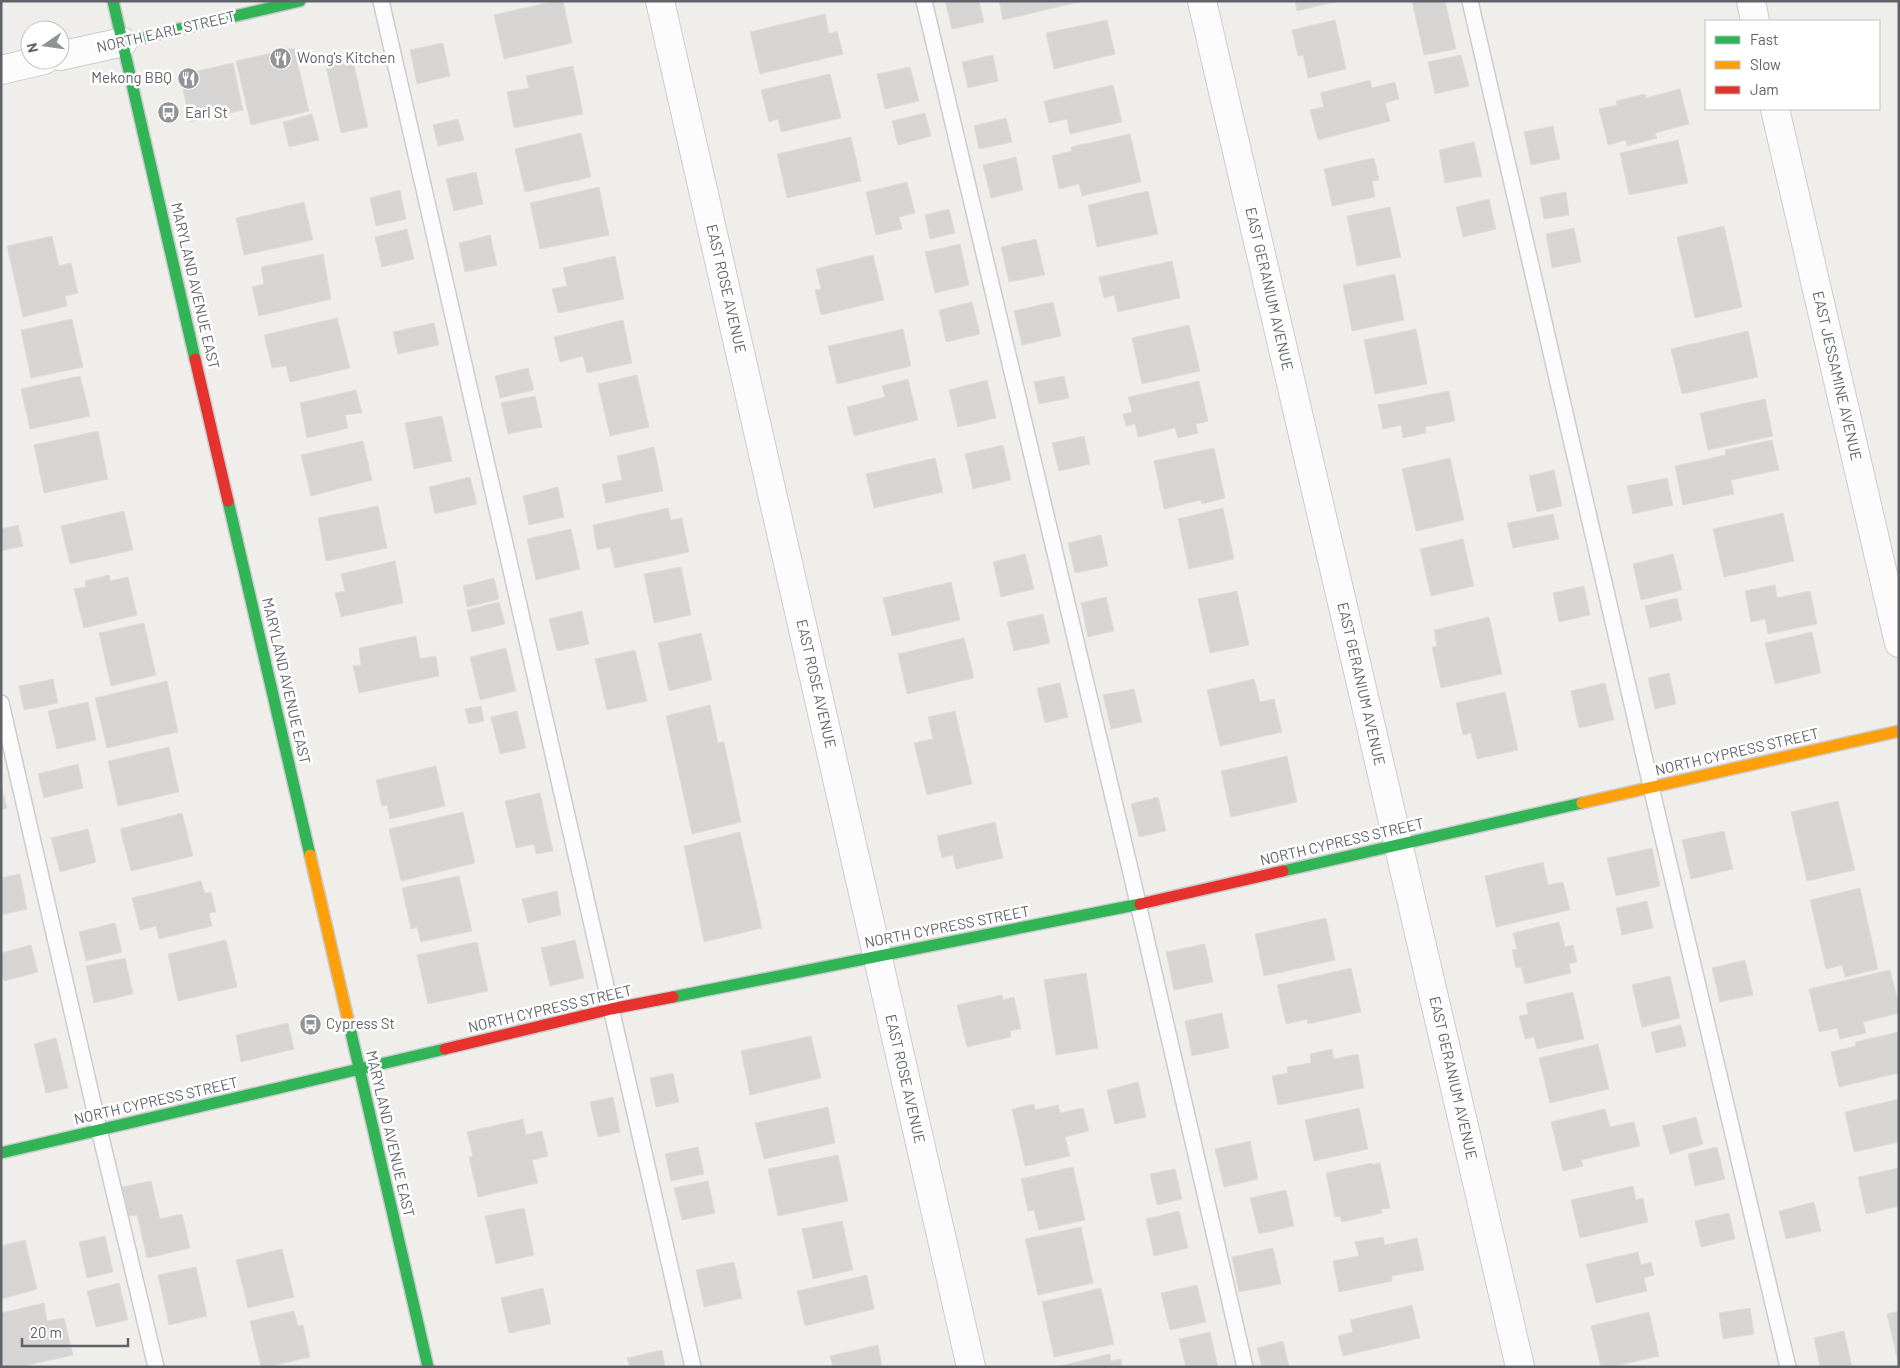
<svg xmlns="http://www.w3.org/2000/svg" width="1900" height="1368" font-family="Barlow,sans-serif">
<style>
.building{fill:#d6d5d3;stroke:#deddd9}
.lines{fill:none;stroke-linecap:round;stroke-linejoin:round}
.lane-casing{stroke:#cbcccc;stroke-width:18}
.street-casing{stroke:#cbcccc;stroke-width:30}
.fast-casing{stroke:#cacacb;stroke-width:14}
.slow-casing{stroke:#cacacb;stroke-width:14}
.jam-casing{stroke:#cacacb;stroke-width:14}
.lane{stroke:#fdfcfc;stroke-width:15}
.street{stroke:#fdfcfc;stroke-width:28}
.fast{stroke:#30b455;stroke-width:11}
.slow{stroke:#ff9f0a;stroke-width:11}
.jam{stroke:#e5322d;stroke-width:11}
.labels{text-anchor:middle;stroke-width:5;stroke-linejoin:round;paint-order:stroke}
.street-label{font-size:15px;fill:#5f6368;stroke:#fff}
.poi-label{font-size:15px;fill:#5f6368;stroke:#fff;text-anchor:start}
</style>
<rect width="100%" height="100%" fill="#efeeea"/>
<!-- building -->
<path class="building" d="M555 1H563L572 43 504 59 494 15Z
M945 1H979L984 22 952 29Z
M999 1H1083L1003 20Z
M1295 1H1339L1297 11Z
M1412 1H1445L1456 49 1424 55Z
M825 14 829 34 837 31 843 54 760 74 750 32Z
M1107 20 1115 54 1054 69 1046 33Z
M1335 20 1346 69 1308 78 1303 55 1298 56 1292 30Z
M443 43 450 76 417 84 410 50Z
M294 48 309 111 251 125 236 61Z
M993 55 998 81 968 88 962 62Z
M1461 55 1469 86 1435 94 1428 62Z
M352 56 368 127 341 133 325 62Z
M233 63 243 110 190 122 180 75Z
M573 66 583 114 514 128 507 92 529 88 526 76Z
M910 67 919 101 885 109 877 74Z
M830 74 841 118 781 132 778 119 769 122 761 90Z
M1370 80 1372 88 1395 82 1399 99 1385 103 1390 121 1318 140 1310 110 1324 107 1320 93Z
M1113 85 1122 122 1070 134 1067 119 1049 123 1044 101Z
M1680 89 1689 124 1655 133 1657 138 1627 146 1626 140 1608 145 1599 109 1617 105 1616 101 1645 94 1646 98Z
M925 113 931 136 898 145 892 121Z
M312 114 319 140 289 147 283 122Z
M1006 118 1012 142 979 149 974 126Z
M458 119 464 140 438 146 433 125Z
M1553 126 1560 159 1531 165 1524 132Z
M581 133 591 177 525 192 515 149Z
M1130 134 1141 182 1082 196 1079 184 1059 189 1052 156 1072 151 1071 147Z
M851 137 861 181 787 198 777 154Z
M1678 140 1688 183 1629 195 1620 153Z
M1474 142 1482 176 1445 183 1439 150Z
M1016 157 1023 190 991 198 983 165Z
M1374 158 1379 180 1372 181 1375 197 1332 206 1324 169Z
M476 172 483 204 454 211 446 179Z
M907 182 915 213 899 217 902 229 876 235 866 192Z
M599 187 609 235 540 249 530 203Z
M400 190 406 219 376 226 370 198Z
M1148 191 1158 234 1097 247 1088 205Z
M1566 192 1569 215 1544 219 1540 197Z
M1489 199 1496 229 1463 237 1456 207Z
M304 202 313 240 244 255 236 218Z
M1390 207 1401 257 1357 266 1347 216Z
M949 209 955 233 930 239 925 215Z
M1724 226 1742 307 1695 318 1677 237Z
M1574 228 1581 262 1552 268 1546 234Z
M407 229 414 259 382 267 375 237Z
M490 235 497 265 465 272 459 243Z
M52 236 59 266 71 263 78 293 65 296 67 306 23 317 7 246Z
M1036 239 1045 275 1009 282 1001 247Z
M960 244 969 285 935 293 925 252Z
M323 254 331 299 259 316 252 287 264 284 261 267Z
M873 255 884 300 821 315 815 290 821 289 816 269Z
M615 256 624 299 558 313 552 289 567 286 563 268Z
M1172 261 1180 298 1118 312 1114 295 1104 298 1099 277Z
M1395 274 1404 320 1352 331 1343 285Z
M972 302 980 334 946 342 939 310Z
M1053 302 1061 336 1022 345 1014 311Z
M337 318 350 368 290 382 286 366 272 368 264 335Z
M72 319 83 367 31 378 21 330Z
M623 320 632 363 587 373 583 356 560 362 554 337Z
M434 323 439 345 398 354 393 332Z
M1189 325 1200 371 1142 384 1132 338Z
M903 329 911 366 837 384 828 346Z
M1416 329 1427 384 1375 394 1364 340Z
M1748 331 1758 377 1682 394 1671 349Z
M528 368 534 390 500 398 495 376Z
M637 375 649 427 610 436 598 384Z
M80 376 90 416 30 429 21 389Z
M1064 376 1069 398 1039 404 1034 382Z
M908 379 918 420 854 436 847 407 885 397 882 386Z
M987 380 996 418 958 427 949 390Z
M1199 381 1208 421 1196 424 1198 433 1178 438 1175 428 1138 437 1135 424 1126 426 1123 414 1132 412 1128 397Z
M356 390 362 413 345 415 348 428 307 438 300 403Z
M1449 391 1455 421 1425 427 1426 433 1403 438 1401 425 1383 429 1378 405Z
M535 396 542 427 508 434 501 403Z
M1765 399 1773 436 1708 450 1700 413Z
M442 416 452 461 414 469 405 423Z
M98 431 108 479 44 493 34 445Z
M1084 436 1090 464 1059 471 1052 443Z
M1772 440 1779 470 1731 480 1734 494 1683 505 1675 466 1726 455 1725 450Z
M363 441 372 480 311 496 301 455Z
M1003 445 1011 480 973 489 965 454Z
M654 447 663 491 606 503 602 484 622 480 617 456Z
M1214 448 1225 498 1202 504 1201 500 1164 509 1154 461Z
M935 458 943 492 874 508 866 474Z
M1450 458 1464 520 1416 531 1402 469Z
M1554 470 1562 506 1537 512 1529 476Z
M470 477 477 504 435 514 429 487Z
M1667 478 1673 505 1633 514 1627 486Z
M558 487 564 517 529 525 523 496Z
M378 506 387 548 326 561 318 518Z
M668 508 671 520 682 518 689 552 615 568 610 547 597 550 593 525Z
M1223 508 1234 559 1189 569 1178 519Z
M124 511 133 550 70 564 61 526Z
M1783 513 1794 561 1724 577 1713 529Z
M1553 514 1559 539 1513 548 1507 523Z
M18 525 23 546 1 551V529Z
M571 529 580 569 536 580 527 539Z
M1101 535 1108 566 1075 573 1068 543Z
M1463 539 1474 586 1431 596 1420 549Z
M1025 554 1034 589 1001 597 993 562Z
M1673 554 1682 590 1641 600 1633 564Z
M395 561 403 603 341 617 335 593 345 591 341 574Z
M681 567 691 615 654 623 644 574Z
M109 575 110 581 128 577 137 615 84 628 74 589 86 587 85 581Z
M494 578 499 599 467 607 463 586Z
M951 582 960 620 892 636 883 598Z
M1775 585 1777 598 1810 591 1817 624 1768 634 1765 619 1751 622 1745 591Z
M1584 586 1590 615 1559 622 1553 593Z
M1237 591 1249 645 1210 653 1198 599Z
M1106 597 1114 631 1088 637 1081 603Z
M1677 598 1682 620 1650 628 1645 606Z
M499 602 505 624 472 632 467 610Z
M582 611 589 644 557 651 549 619Z
M1043 614 1050 643 1014 651 1007 622Z
M1489 617 1502 674 1441 688 1432 647 1437 646 1434 630Z
M144 623 156 675 111 686 99 633Z
M1812 632 1821 673 1775 684 1765 643Z
M701 633 712 680 669 691 658 643Z
M416 636 420 659 436 656 439 676 359 693 353 666 361 665 359 648Z
M964 638 974 678 907 694 898 654Z
M506 648 516 691 480 700 470 657Z
M635 650 647 701 607 710 595 659Z
M1669 673 1676 704 1655 709 1648 678Z
M53 679 58 703 24 710 19 686Z
M1254 679 1260 702 1274 699 1282 732 1220 746 1207 690Z
M167 681 178 732 107 748 95 698Z
M1060 683 1068 717 1045 723 1037 688Z
M1605 683 1614 720 1579 728 1571 691Z
M1134 689 1142 722 1111 729 1103 695Z
M1505 692 1518 750 1477 759 1471 733 1463 735 1456 703Z
M88 702 96 740 57 749 48 711Z
M710 705 718 743 724 742 741 822 692 834 666 716Z
M481 706 484 721 469 724 465 709Z
M517 711 526 748 500 754 491 717Z
M955 711 972 784 927 795 914 743 933 739 928 717Z
M169 747 179 792 118 806 108 761Z
M1287 756 1297 802 1231 817 1221 771Z
M78 764 83 788 44 798 38 774Z
M436 766 445 806 390 819 387 805 382 806 376 780Z
M1 785 7 808 1 810Z
M540 793 553 851 536 854 534 844 516 848 505 801Z
M1158 797 1166 831 1139 837 1131 804Z
M1838 801 1855 870 1807 881 1791 812Z
M463 812 475 863 401 881 389 829Z
M182 813 193 856 131 871 120 829Z
M995 822 1003 858 956 869 953 855 942 858 937 836Z
M88 829 96 862 60 872 51 838Z
M1724 831 1733 869 1691 879 1682 840Z
M740 832 762 928 704 942 684 846Z
M1652 848 1660 886 1616 896 1607 858Z
M1543 862 1548 885 1563 882 1570 910 1496 927 1485 876Z
M20 874 27 909 1 915V878Z
M459 876 472 931 421 942 417 927 411 929 402 888Z
M201 881 205 893 211 892 216 912 209 913 212 926 159 939 156 926 140 930 132 898Z
M1860 888 1878 969 1845 977 1842 965 1826 969 1810 900Z
M557 891 561 915 528 923 522 899Z
M1647 901 1653 928 1622 935 1616 908Z
M1326 918 1335 960 1264 976 1255 934Z
M1559 922 1565 947 1573 945 1577 962 1569 964 1571 973 1525 984 1521 967 1516 968 1512 950 1517 949 1513 933Z
M115 923 122 952 86 961 79 932Z
M226 940 237 987 178 1001 168 954Z
M575 940 584 978 550 986 541 948Z
M477 942 488 991 428 1004 417 955Z
M1205 944 1213 982 1174 990 1166 952Z
M31 945 38 972 4 981 1 972V953Z
M125 958 133 994 94 1003 86 966Z
M1745 960 1753 995 1720 1002 1712 968Z
M1351 968 1361 1012 1308 1024 1307 1019 1286 1024 1277 985Z
M1890 970 1899 1006V1013L1863 1022 1866 1033 1840 1039 1837 1028 1819 1032 1809 989Z
M1086 973 1098 1048 1056 1055 1044 980Z
M1670 976 1680 1018 1642 1027 1632 985Z
M1573 992 1584 1039 1537 1049 1534 1037 1525 1039 1519 1016 1528 1014 1526 1003Z
M1002 995 1003 1000 1014 997 1021 1029 1010 1031 1011 1037 967 1047 957 1005Z
M1222 1013 1229 1048 1192 1056 1185 1021Z
M288 1023 294 1049 241 1062 236 1035Z
M1681 1025 1686 1046 1656 1053 1651 1032Z
M1899 1032V1073L1839 1087 1831 1052 1856 1046 1855 1042Z
M811 1036 821 1078 750 1095 741 1051Z
M56 1038 68 1088 46 1093 34 1044Z
M1598 1044 1609 1089 1550 1103 1539 1058Z
M1332 1049 1334 1059 1358 1054 1364 1088 1278 1105 1272 1076 1288 1073 1287 1067 1311 1063 1310 1054Z
M673 1073 679 1102 656 1107 650 1078Z
M1138 1082 1146 1117 1115 1124 1107 1090Z
M613 1097 620 1132 598 1137 590 1102Z
M1899 1099V1142L1854 1152 1845 1112Z
M1034 1104 1035 1110 1058 1105 1060 1113 1083 1108 1089 1131 1065 1137 1070 1156 1025 1166 1012 1109Z
M828 1107 835 1143 764 1159 755 1123Z
M1359 1108 1368 1149 1314 1161 1305 1120Z
M1605 1109 1610 1127 1634 1122 1640 1146 1581 1160 1583 1166 1563 1171 1551 1122Z
M1696 1117 1703 1144 1670 1154 1662 1126Z
M523 1119 526 1135 542 1131 548 1156 532 1160 538 1183 478 1197 469 1157 473 1156 467 1132Z
M1250 1141 1258 1179 1224 1187 1215 1149Z
M698 1147 704 1174 671 1181 665 1154Z
M1717 1147 1725 1179 1695 1186 1688 1154Z
M838 1155 848 1201 778 1216 768 1169Z
M1372 1163V1165L1380 1163 1390 1208 1381 1209 1382 1213 1342 1222 1340 1216 1335 1217 1326 1173Z
M1073 1167 1085 1220 1039 1230 1034 1210 1028 1211 1021 1179Z
M1899 1168V1206L1866 1214 1858 1177Z
M1175 1169 1182 1199 1157 1205 1150 1174Z
M151 1181 160 1219 182 1214 190 1248 147 1258 137 1215 129 1216 122 1187Z
M708 1181 715 1213 682 1220 674 1188Z
M1633 1186 1636 1200 1643 1198 1648 1222 1580 1238 1571 1200Z
M1286 1190 1294 1226 1259 1234 1250 1198Z
M1814 1202 1821 1231 1786 1239 1779 1211Z
M524 1208 534 1255 496 1264 485 1216Z
M1179 1211 1188 1248 1154 1256 1146 1219Z
M1729 1213 1735 1239 1701 1247 1695 1221Z
M842 1221 853 1270 813 1279 802 1229Z
M1081 1227 1093 1283 1038 1295 1025 1239Z
M105 1236 113 1272 87 1278 79 1242Z
M1383 1237 1385 1245 1417 1238 1424 1270 1392 1276V1281L1339 1292 1333 1261 1359 1256 1355 1242Z
M25 1240 37 1289 1 1299V1246Z
M1273 1248 1281 1284 1239 1292 1232 1257Z
M282 1249 294 1297 248 1308 236 1260Z
M1638 1252 1641 1265 1651 1262 1654 1275 1644 1278 1647 1291 1596 1303 1586 1264Z
M734 1262 742 1298 704 1307 696 1270Z
M196 1267 207 1316 169 1325 158 1275Z
M867 1275 874 1309 805 1326 797 1291Z
M119 1283 128 1320 96 1327 87 1291Z
M1197 1285 1206 1322 1170 1330 1161 1293Z
M543 1288 551 1324 509 1333 501 1298Z
M1101 1288 1114 1344 1054 1357 1042 1302Z
M44 1303 47 1321 64 1318 73 1355 20 1367H1V1313Z
M1412 1305 1420 1338 1343 1356 1338 1336 1353 1332 1350 1320Z
M1750 1308 1754 1334 1723 1339 1719 1313Z
M294 1311 298 1326 303 1325 310 1357 268 1367H261L250 1321Z
M1899 1311V1362H1898L1887 1314Z
M1649 1312 1659 1356 1611 1367H1601L1591 1326Z
M1844 1331 1852 1367H1820L1814 1338Z
M1210 1332 1218 1367H1186L1179 1339Z
M1283 1341 1289 1367H1262L1257 1348Z
M878 1345 882 1367H833L830 1356Z
M662 1350 665 1367H630L627 1358Z
M1110 1354 1111 1361 1121 1359 1122 1367H1056Z"/>
<g class="lines">
<defs>
<path id="lane" d="M381 1 693 1367
M924 1 1131 873 1245 1367
M1470 1 1659 821 1788 1367
M1 703 99 1129 156 1367"/>
<path id="street" d="M660 1 971 1367
M1202 1 1520 1367
M1751 1 1755 21
M60 56 123 42
M1 70 44 60
M1775 109 1899 643"/>
<path id="fast" d="M113 1 195 359
M123 42 300 1
M228 501 310 855
M1283 871 1582 803
M673 997 1140 904
M349 1024 428 1367
M1 1153 445 1049"/>
<path id="slow" d="M1582 803 1899 731
M310 855 349 1024"/>
<path id="jam" d="M195 359 228 501
M1140 904 1283 871
M445 1049 611 1009 673 997"/>
</defs>
<!-- lane casing -->
<use href="#lane" class="lane-casing"/>
<!-- street casing -->
<use href="#street" class="street-casing"/>
<!-- fast casing -->
<use href="#fast" class="fast-casing"/>
<!-- slow casing -->
<use href="#slow" class="slow-casing"/>
<!-- jam casing -->
<use href="#jam" class="jam-casing"/>
<!-- lane -->
<use href="#lane" class="lane"/>
<!-- street -->
<use href="#street" class="street"/>
<!-- fast -->
<use href="#fast" class="fast"/>
<!-- slow -->
<use href="#slow" class="slow"/>
<!-- jam -->
<use href="#jam" class="jam"/>
</g>
<!-- icons -->
<defs>
<symbol id="restaurant-disc" viewBox="-11 -11 22 22"><circle r="9.5" fill="#919496" stroke="#fff"/><path d="M-5-6h1v4h1v-4h1v4h1v-4h1v5L-1.5 .5V6h-2V.5L-5-1ZM5-6V6H3V1.5H1.5Q1.5-4 5-6Z" fill="#fff"/></symbol>
<symbol id="bus-disc" viewBox="-11 -11 22 22"><circle r="9.5" fill="#919496" stroke="#fff"/><path d="M-5-6H5V4H4V6H2V4H-2V6H-4V4H-5ZM-3.5-4V0h7V-4ZM-3.5 1.2v1.5H-2V1.2ZM2 1.2v1.5H3.5V1.2Z" fill="#fff"/></symbol>
</defs>
<g fill-rule="evenodd">
<use href="#restaurant-disc" x="268" y="46" width="25" height="25"/>
<use href="#restaurant-disc" x="176" y="66" width="25" height="25"/>
<use href="#bus-disc" x="156" y="100" width="25" height="25"/>
<use href="#bus-disc" x="298" y="1012" width="25" height="25"/>
</g>
<g class="labels">
<!-- street labels -->
<g class="street-label">
<text transform="translate(166 32) rotate(-13)" y="5">NORTH EARL STREET</text>
<text transform="translate(195 286) rotate(77)" y="5">MARYLAND AVENUE EAST</text>
<text transform="translate(726 289) rotate(77)" y="5">EAST ROSE AVENUE</text>
<text transform="translate(1269 289) rotate(77)" y="5">EAST GERANIUM AVENUE</text>
<text transform="translate(1837 376) rotate(77)" y="5">EAST JESSAMINE AVENUE</text>
<text transform="translate(286 681) rotate(77)" y="5">MARYLAND AVENUE EAST</text>
<text transform="translate(816 684) rotate(77)" y="5">EAST ROSE AVENUE</text>
<text transform="translate(1361 684) rotate(77)" y="5">EAST GERANIUM AVENUE</text>
<text transform="translate(1737 752) rotate(-13)" y="5">NORTH CYPRESS STREET</text>
<text transform="translate(1342 842) rotate(-13)" y="5">NORTH CYPRESS STREET</text>
<text transform="translate(947 927) rotate(-11)" y="5">NORTH CYPRESS STREET</text>
<text transform="translate(550 1009) rotate(-13)" y="5">NORTH CYPRESS STREET</text>
<text transform="translate(1453 1078) rotate(77)" y="5">EAST GERANIUM AVENUE</text>
<text transform="translate(905 1079) rotate(77)" y="5">EAST ROSE AVENUE</text>
<text transform="translate(156 1101) rotate(-13)" y="5">NORTH CYPRESS STREET</text>
<text transform="translate(390 1134) rotate(77)" y="5">MARYLAND AVENUE EAST</text>
</g>
<!-- poi labels -->
<g class="poi-label">
<text x="297" y="63">Wong's Kitchen</text>
<text x="172" y="83" text-anchor="end">Mekong BBQ</text>
<text x="185" y="118">Earl St</text>
<text x="326" y="1029">Cypress St</text>
</g>
</g>
<!-- border -->
<rect width="1900" height="1368" fill="none" stroke="#5f6368" stroke-width="5"/>
<!-- legend -->
<rect x="1705" y="20" width="175" height="90" fill="#ffffff" stroke="#bfc1c3"/>
<rect x="1715" y="36" width="25" height="8" fill="#30b455" stroke="#bfc1c3"/>
<text x="1750" y="45" font-size="15" fill="#5f6368">Fast</text>
<rect x="1715" y="61" width="25" height="8" fill="#ff9f0a" stroke="#bfc1c3"/>
<text x="1750" y="70" font-size="15" fill="#5f6368">Slow</text>
<rect x="1715" y="86" width="25" height="8" fill="#e5322d" stroke="#bfc1c3"/>
<text x="1750" y="95" font-size="15" fill="#5f6368">Jam</text>
<!-- north arrow -->
<g transform="translate(45 45) rotate(257)"><circle r="24" fill="#ffffff" stroke="#bfc1c3"/>
<path d="M0-4L9 19L0 12L-9 19Z" fill="#919496"/>
<text y="-8" font-size="14" font-weight="bold" text-anchor="middle" fill="#5f6368">N</text>
</g>
<!-- scale -->
<path d="M22 1338v8h106v-8" fill="none" stroke="#5f6368" stroke-width="2.5"/>
<text x="30" y="1338" font-size="15" fill="#5f6368" stroke="#ffffff" stroke-width="4" paint-order="stroke">20 m</text>
</svg>
